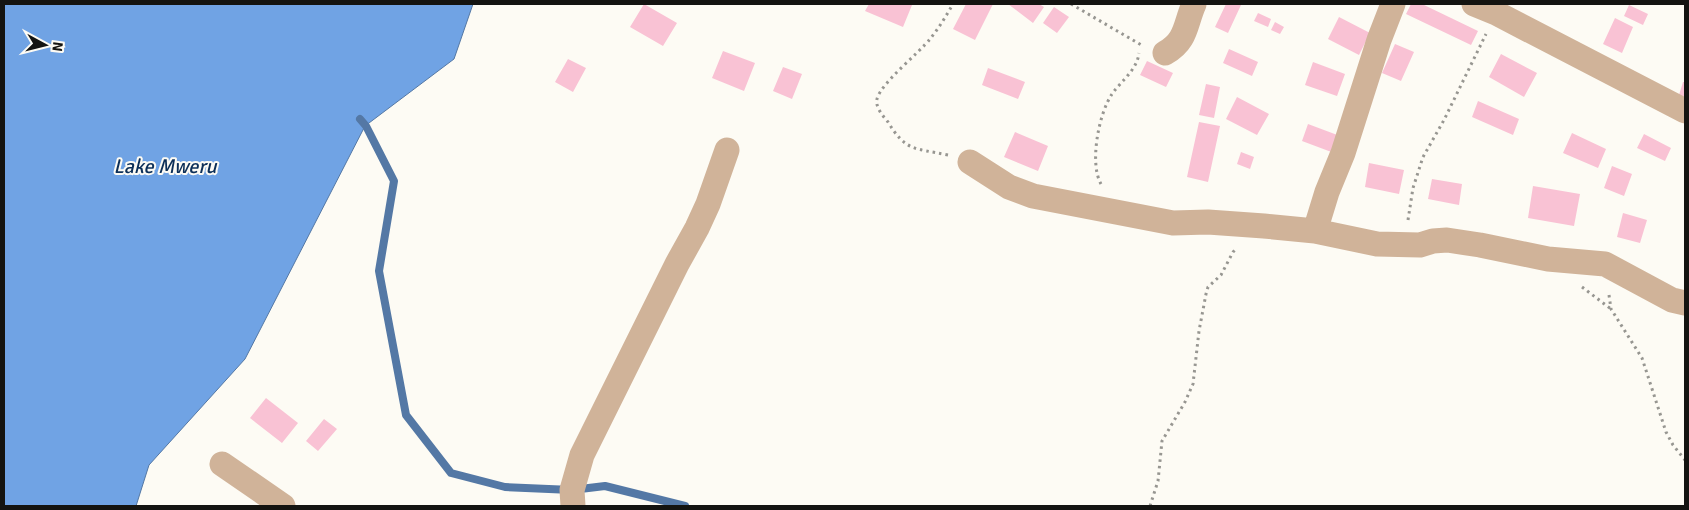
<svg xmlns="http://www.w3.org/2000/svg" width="1689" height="510" font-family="Signika,sans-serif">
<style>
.water{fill:#70a3e4;stroke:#5478a5}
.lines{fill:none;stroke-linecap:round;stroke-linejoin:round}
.stream{stroke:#5478a5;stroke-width:8}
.building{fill:#f9c2d4}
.path{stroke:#979691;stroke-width:3;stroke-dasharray:2.5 4;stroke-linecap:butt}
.street{stroke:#d0b399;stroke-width:25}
.labels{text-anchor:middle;stroke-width:4;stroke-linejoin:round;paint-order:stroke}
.water-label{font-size:20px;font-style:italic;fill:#0c2f58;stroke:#fdfbf4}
</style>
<rect width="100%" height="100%" fill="#fdfbf4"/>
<!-- water -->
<path class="water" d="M4 4H473L454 59 365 126 245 359 149 465 136 506H4Z"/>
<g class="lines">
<!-- stream -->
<path class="stream" d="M360 119 366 126 394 181 379 271 406 415 451 473 505 487 572 490 605 486 685 506"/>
</g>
<!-- building -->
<path class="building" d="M644 4 677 23 663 46 630 27Z
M869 4H908L912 5 903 27 865 11Z
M966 4H993L975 40 953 29Z
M1008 4H1039L1044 7 1033 23Z
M1226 4H1237L1241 5 1228 33 1215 27Z
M1411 4H1422L1478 31 1471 45 1406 14Z
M1629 5 1648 14 1643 25 1624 16Z
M1054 7 1069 17 1057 33 1043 23Z
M1258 13 1271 19 1268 27 1254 21Z
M1339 17 1370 33 1359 55 1328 39Z
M1615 18 1633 27 1622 53 1603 44Z
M1275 22 1284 27 1280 34 1271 30Z
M1395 44 1414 52 1401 81 1382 73Z
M1229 49 1258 62 1252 76 1223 63Z
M723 51 755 63 744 91 712 78Z
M1501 54 1537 73 1524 97 1489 77Z
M568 59 586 68 573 92 555 82Z
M1147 61 1173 73 1166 87 1140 75Z
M1313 62 1345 74 1337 96 1305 85Z
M783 67 802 74 792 99 773 91Z
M988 68 1025 82 1018 99 982 85Z
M1683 82H1685V97L1679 95Z
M1206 84 1220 87 1214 118 1199 115Z
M1237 97 1269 114 1257 135 1226 119Z
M1478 101 1519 119 1513 135 1472 117Z
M1199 122 1220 126 1208 182 1187 177Z
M1308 124 1340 136 1334 153 1302 141Z
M1015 132 1048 146 1038 171 1004 157Z
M1572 133 1606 149 1598 168 1563 153Z
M1644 134 1671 148 1665 161 1637 148Z
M1241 152 1254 157 1250 169 1237 164Z
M1369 163 1404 170 1399 194 1365 187Z
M1612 166 1632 174 1624 196 1604 188Z
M1432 179 1462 184 1459 205 1428 199Z
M1533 186 1580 194 1574 226 1528 218Z
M1623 213 1647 220 1640 243 1617 237Z
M266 398 298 423 282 443 250 418Z
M324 419 337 429 318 451 306 441Z"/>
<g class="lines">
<!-- path -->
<path class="path" d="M1071 4 1143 46
M948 155C915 148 906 152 888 122 883 116 875 107 877 99 881 83 919 53 930 39 939 28 946 16 953 4
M1101 184C1089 163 1099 113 1112 94 1121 81 1137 70 1139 53
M1408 220 1413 188 1423 157 1444 120 1486 34
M1582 287 1611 309
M1609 295 1611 309 1642 358 1666 432 1673 445 1685 460
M1150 506 1158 481 1162 441 1185 402 1193 384 1199 331 1206 294 1208 287 1221 275 1233 252 1237 248"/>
<!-- street -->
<path class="street" d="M1474 4 1496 13 1685 111
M1165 53C1187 41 1185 24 1194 4
M970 162 1009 187 1033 196 1173 223 1208 222 1264 226 1315 231 1377 244 1420 245 1433 241 1447 240 1480 245 1548 259 1605 264 1672 300 1685 303
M1315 231 1327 192 1343 153 1379 40 1393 4
M222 464 283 506
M573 506 572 490 582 455 677 264 697 228 708 204 727 150"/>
</g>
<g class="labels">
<!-- water labels -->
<g class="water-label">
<text x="165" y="173">Lake Mweru</text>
</g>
</g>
<!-- border -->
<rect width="1689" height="510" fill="none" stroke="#141411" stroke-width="10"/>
<!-- north arrow -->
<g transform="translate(45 45) rotate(97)" stroke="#fdfbf4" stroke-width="4" paint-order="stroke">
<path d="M0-4L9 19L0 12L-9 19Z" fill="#141411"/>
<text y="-8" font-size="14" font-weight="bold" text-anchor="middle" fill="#141411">N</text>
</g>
</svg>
